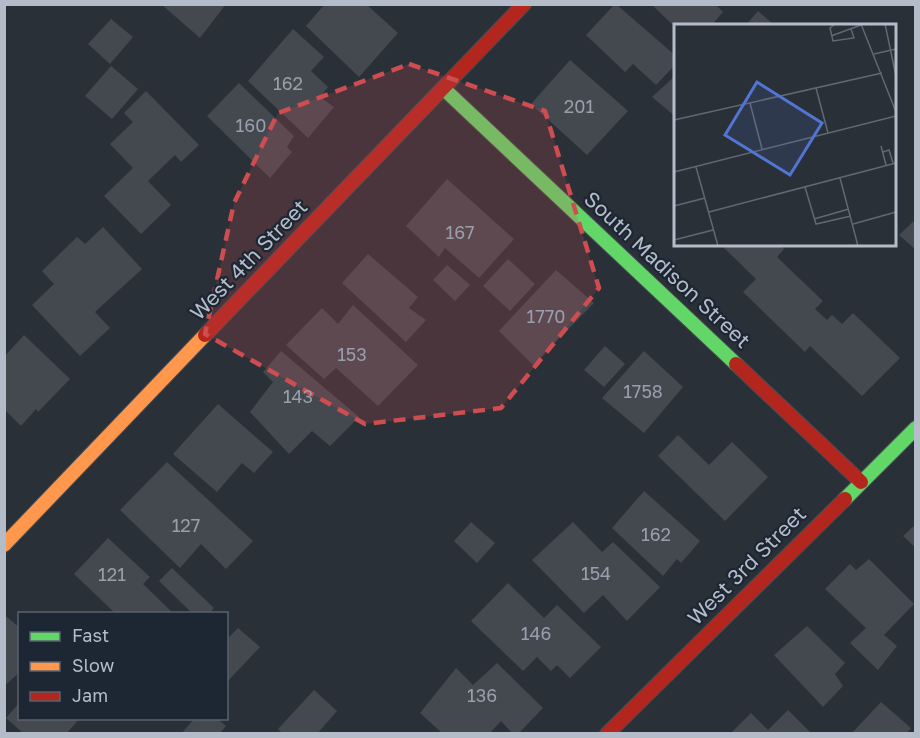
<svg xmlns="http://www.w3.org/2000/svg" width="920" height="738" font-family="'Golos Text',sans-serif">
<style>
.building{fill:#444950}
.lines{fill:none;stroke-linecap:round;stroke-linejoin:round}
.fast-casing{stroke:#484c53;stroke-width:16}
.slow-casing{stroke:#484c53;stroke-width:16}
.jam-casing{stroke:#484c53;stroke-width:16}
.fast{stroke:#63d668;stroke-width:14}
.slow{stroke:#ff974d;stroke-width:14}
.jam{stroke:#b3261e;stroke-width:14}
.marked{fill:#ce4d50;fill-opacity:0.2;stroke:#ce4d50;stroke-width:4.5;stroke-dasharray:12 8;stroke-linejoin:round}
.labels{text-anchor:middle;stroke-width:4.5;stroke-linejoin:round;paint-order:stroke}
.number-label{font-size:18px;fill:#989fab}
.street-label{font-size:21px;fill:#b4bcc9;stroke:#1d2633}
.inset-road{fill:none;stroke:#616872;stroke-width:1.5}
.view{fill:#5274d3;fill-opacity:0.15;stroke:#5274d3;stroke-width:3}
.inset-edge{fill:none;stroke:#b4bcc9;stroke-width:3}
</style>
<rect width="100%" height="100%" fill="#2a3038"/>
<!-- building -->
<path class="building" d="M161 4H226L200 38Z
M651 4H715L723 12 711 26H676V28Z
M324 5H367L398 33 359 77 306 26Z
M614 5H617L676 56V64L656 85 633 64 625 72 586 35Z
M758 11 775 26H745Z
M111 19 133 37 110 64 88 44Z
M293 29 324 57 311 71 328 87 320 97 334 107 308 138 248 81Z
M570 60 628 111 587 155 531 104Z
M111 66 138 89 112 119 85 96Z
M676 75V117L652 97Z
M239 83 294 136 287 147 292 152 270 178 207 116Z
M146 91 199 145 181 162 175 155 148 181 171 205 141 234 104 196 133 168 110 144 133 122 124 113Z
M447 179 514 239 479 278 445 248 439 257 406 226Z
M916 219V250L899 235Z
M103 227 142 269 95 312 110 328 80 356 32 305 54 284 42 271 77 237 85 244Z
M720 244H779L784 249 777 257 823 301 815 309 827 320 832 315 842 324 853 313 900 358 862 396 810 346 805 352 743 292 756 279Z
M368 254 418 297 409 308 426 320 406 342 342 283Z
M508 259 535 284 510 311 483 286Z
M447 265 470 285 455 301 433 280Z
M556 270 594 303 533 365 499 331Z
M353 305 418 365 378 406 336 368 324 379 286 345 322 308 338 324Z
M24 335 70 379 38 412 36 409 21 426 4 409V357Z
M605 346 625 364 604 387 584 370Z
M281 351 359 417 330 446 312 431 289 454 250 412 273 382 263 372Z
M644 351 683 387 644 433 602 398Z
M218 404 273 452 254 473 242 463 217 492 173 454Z
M678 435 709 465 732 442 768 477 725 521 658 456Z
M167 462 253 541 226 569 201 544 180 568 120 510Z
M644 491 700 541 681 563 677 559 663 576 612 528Z
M471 522 495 543 477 563 454 541Z
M573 522 602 552 613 542 660 587 627 621 603 595 584 613 532 560Z
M916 524V548L903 536Z
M108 538 150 577 143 584 174 614H116L74 574Z
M869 559 914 604 884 635 897 646 878 670 850 643 866 628 825 589 850 564 856 570Z
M172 568 214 608 209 614H193L159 581Z
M508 583 544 618 557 605 601 647 570 678 557 665 551 671 537 657 523 671 471 621Z
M7 617 20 628V672L4 686V619Z
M807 626 845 663 835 674 843 686 823 707 774 655Z
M238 628 260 647 226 683V640Z
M497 663 543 708 518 734H513L501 721 489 734H443L420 713 456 668 473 685Z
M314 690 337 711 317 734H283L278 729Z
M20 702V718H80L66 734H24L6 718Z
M881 702 911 728 906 734H851Z
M788 710 812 734H730L751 713 768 730Z
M195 718H217L226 726 219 734H181Z"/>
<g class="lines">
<defs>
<path id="fast" d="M444 89 736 364
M845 499 916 428"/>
<path id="slow" d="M4 545 205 335"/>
<path id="jam" d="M205 335 524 4
M736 364 861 482
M607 734 845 499"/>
</defs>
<!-- fast casing -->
<use href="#fast" class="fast-casing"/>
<!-- slow casing -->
<use href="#slow" class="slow-casing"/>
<!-- jam casing -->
<use href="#jam" class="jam-casing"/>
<!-- fast -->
<use href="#fast" class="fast"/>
<!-- slow -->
<use href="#slow" class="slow"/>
<!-- jam -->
<use href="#jam" class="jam"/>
</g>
<!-- marked area -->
<path class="marked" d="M409 64 545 111 599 288 501 408 365 424 205 334 234 203 278 113Z"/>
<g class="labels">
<!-- number labels -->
<g class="number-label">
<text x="288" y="90">162</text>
<text x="579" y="113">201</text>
<text x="251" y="132">160</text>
<text x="460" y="239">167</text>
<text x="546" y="323">1770</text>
<text x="352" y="361">153</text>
<text x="643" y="398">1758</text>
<text x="298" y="403">143</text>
<text x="186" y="532">127</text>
<text x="656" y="541">162</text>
<text x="596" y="580">154</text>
<text x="112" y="581">121</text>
<text x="536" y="640">146</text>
<text x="482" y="702">136</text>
</g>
<!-- street labels -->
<g class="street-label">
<text transform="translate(249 260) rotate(-46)" y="7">West 4th Street</text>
<text transform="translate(667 270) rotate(43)" y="7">South Madison Street</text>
<text transform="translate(747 566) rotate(-45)" y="7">West 3rd Street</text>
</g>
</g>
<!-- overview -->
<g transform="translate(674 24)">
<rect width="222" height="222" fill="#2a3038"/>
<path class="inset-road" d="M161 0 156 4 159 17 180 14 177 5M187 0 222 88M211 0 222 52M157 12 187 1M200 30 222 25M142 64 154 109M76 79 88 125M0 96 208 49M207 122 212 141M209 128 215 126 219 139M22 143 44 222M0 148 222 92M166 154 184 222M131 163 142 200 177 192M0 182 31 174M35 188 222 139M140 195 175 185M179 200 222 188M0 216 39 206"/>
<path class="view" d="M83 58 148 99 116 151 51 111Z"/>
<rect width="222" height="222" class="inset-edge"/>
</g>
<!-- border -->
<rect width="920" height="738" fill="none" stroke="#b4bcc9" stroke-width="12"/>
<!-- legend -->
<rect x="18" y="612" width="210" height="108" fill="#1d2633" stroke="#59626f" stroke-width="1.5"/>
<rect x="30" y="632" width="30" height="9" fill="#63d668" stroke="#59626f" stroke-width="1.5"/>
<text x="72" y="642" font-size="18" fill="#b4bcc9">Fast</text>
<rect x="30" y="662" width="30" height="9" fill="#ff974d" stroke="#59626f" stroke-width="1.5"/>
<text x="72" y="672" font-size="18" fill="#b4bcc9">Slow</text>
<rect x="30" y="692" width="30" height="9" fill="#b3261e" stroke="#59626f" stroke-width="1.5"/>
<text x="72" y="702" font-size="18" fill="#b4bcc9">Jam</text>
</svg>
